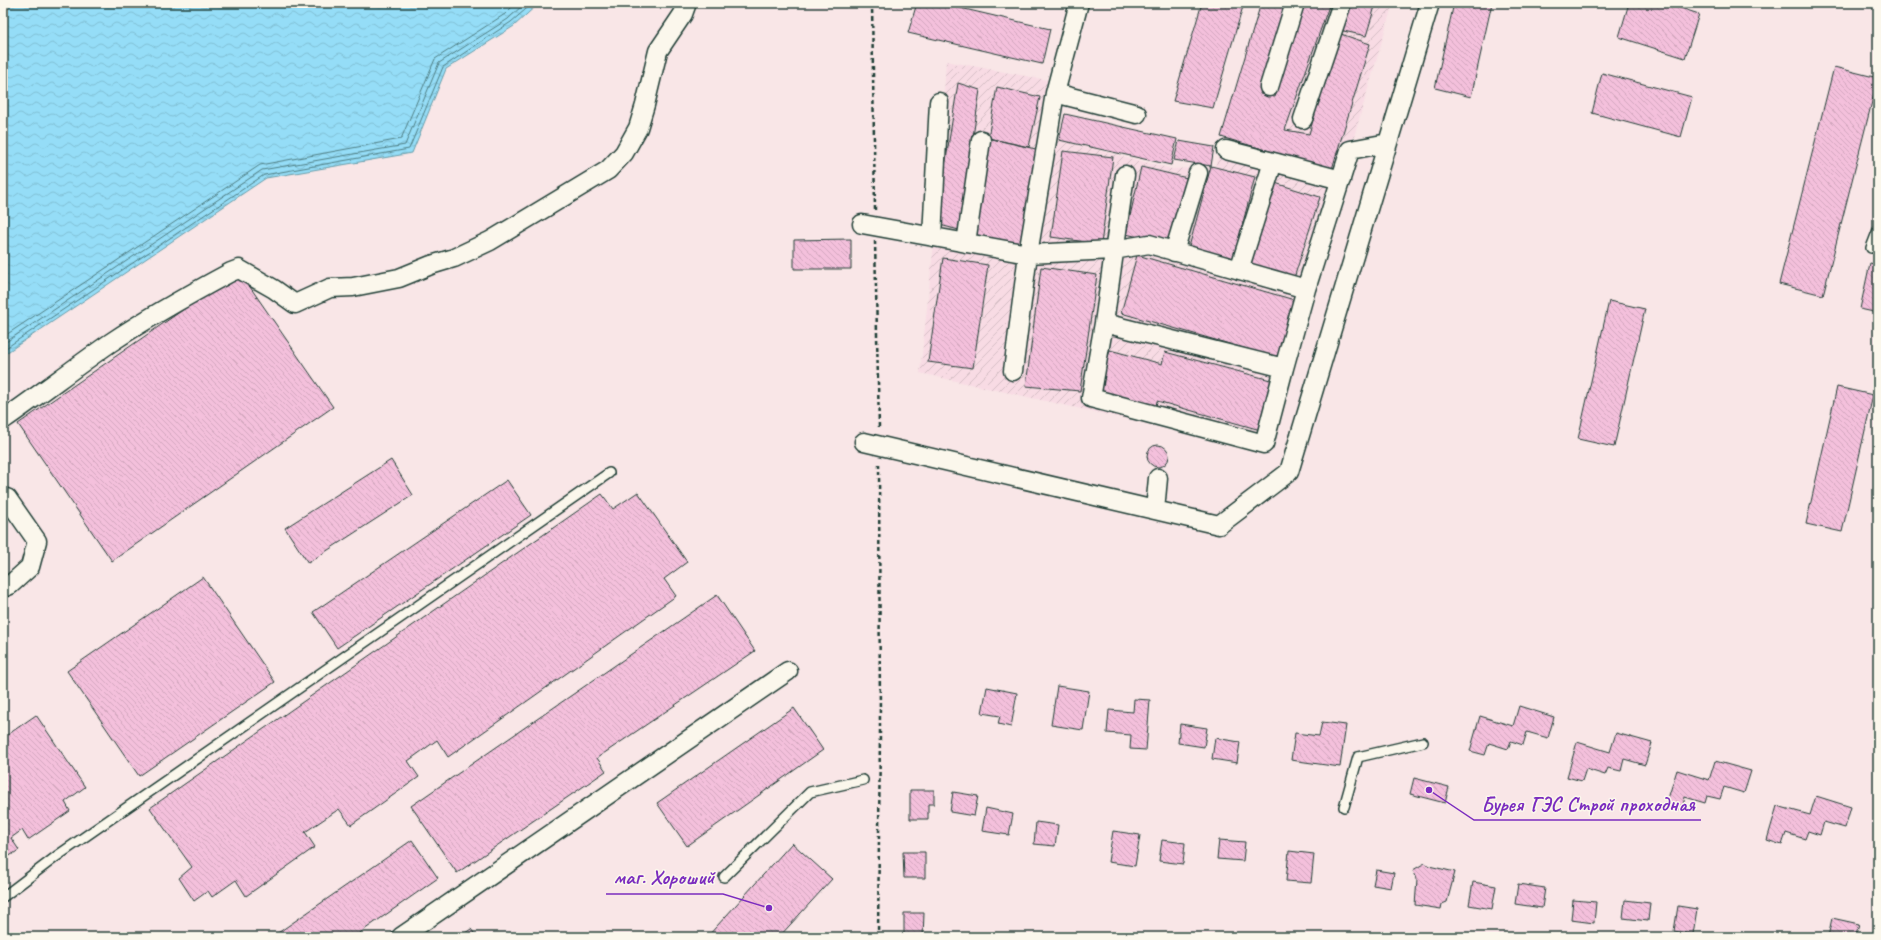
<svg xmlns="http://www.w3.org/2000/svg" width="1881" height="940" font-family="Caveat,sans-serif">
<style>
.industrial{fill:url(#industrial-furrows)}
.water{fill:url(#water-waves);stroke:#669da9}
.lines{fill:none;stroke-linecap:round;stroke-linejoin:round}
.shore{stroke:#4e7d82;stroke-width:1}
.building{fill:url(#building-back-hatch);stroke:#1f3d34}
.lane-casing{stroke:#1f3d34;stroke-width:12}
.street-casing{stroke:#1f3d34;stroke-width:21}
.path{stroke:#1f3d34;stroke-width:2.5;stroke-dasharray:4 3;stroke-linecap:butt}
.lane{stroke:#fbf7ec;stroke-width:9}
.street{stroke:#fbf7ec;stroke-width:18}
.leader{fill:none;stroke:#7b2cbf;stroke-width:1.5}
.callout-dot{fill:#7b2cbf;stroke:#fbf7ec;stroke-width:1.5}
.callout-label{font-size:21px;text-anchor:middle;font-weight:bold;fill:#7b2cbf;stroke:#fbf7ec;stroke-width:3;stroke-linejoin:round;paint-order:stroke}
</style>
<defs>
<pattern id="industrial-furrows" width="10" height="10" patternUnits="userSpaceOnUse"><rect width="10" height="10" fill="#f8dbe4"/><path d="M-1 1l2-2M0 10L10 0M9 11l2-2" fill="none" stroke="#d4bdc4"/></pattern>
<pattern id="water-waves" width="16" height="10" patternUnits="userSpaceOnUse"><rect width="16" height="10" fill="#95ddf7"/><path d="M0 5q4-4 8 0t8 0" fill="none" stroke="#80bfd4"/></pattern>
<pattern id="building-back-hatch" width="6" height="6" patternUnits="userSpaceOnUse"><rect width="6" height="6" fill="#f4c0dc"/><path d="M-1 5l2 2M0 0l6 6M5-1l2 2" fill="none" stroke="#d1a6bd"/></pattern>
</defs>
<rect width="100%" height="100%" fill="#f9e6e7"/>
<filter id="ink" filterUnits="userSpaceOnUse"><feTurbulence type="fractalNoise" baseFrequency=".025" numOctaves="2"/><feDisplacementMap in="SourceGraphic" scale="8" xChannelSelector="R" yChannelSelector="G"/><feConvolveMatrix kernelMatrix="1 2 1 2 8 2 1 2 1" color-interpolation-filters="sRGB"/></filter>
<g filter="url(#ink)">
<!-- industrial -->
<path class="industrial" d="M1264 3H1393L1344 171 1270 451 920 373 936 224 946 61 1052 81 1059 140 1172 169 1215 167 1252 48Z"/>
<!-- water -->
<path class="water" d="M3 3H539L514 26 446 69 412 153 266 178 3 355Z"/>
<g class="lines">
<!-- shore -->
<path class="shore" d="M3 337 260 165 401 139 435 59 505 14 516 3
M3 344 262 170 405 145 439 63 508 19 525 3
M3 350 264 175 409 149 443 67 511 22 533 3"/>
</g>
<!-- building -->
<path class="building" d="M917 3H939L1050 29 1042 64 908 33Z
M1202 3H1244L1213 108 1173 101Z
M1261 3H1286L1260 94 1275 97 1303 3H1330L1285 130 1309 134 1338 33 1370 44 1332 169 1221 137Z
M1347 3H1376L1366 36 1339 30Z
M1454 3H1492L1471 97 1435 88Z
M1629 3H1665L1699 14 1685 58 1619 37Z
M1834 67 1878 78 1823 295 1779 284Z
M1602 73 1692 97 1681 137 1592 113Z
M958 83 980 90 959 230 936 224Z
M997 87 1040 97 1029 147 988 138Z
M1065 114 1177 139 1171 165 1059 140Z
M988 138 1040 150 1024 245 972 235Z
M1179 141 1214 147 1211 166 1174 160Z
M1063 151 1113 157 1101 244 1051 237Z
M1211 166 1255 177 1233 260 1189 247Z
M1141 167 1187 178 1172 245 1126 234Z
M1275 183 1320 197 1294 278 1250 264Z
M851 239V269H794V240Z
M1137 255 1298 301 1282 359 1121 313Z
M943 258 988 265 973 368 928 362Z
M1870 263 1878 265V313L1860 309Z
M1041 267 1097 275 1080 391 1026 386Z
M239 271 333 407 112 561 18 424Z
M1609 301 1645 309 1614 447 1578 439Z
M1110 350 1162 364 1165 352 1278 382 1264 431 1157 401 1155 411 1097 395Z
M1837 387 1873 395 1842 532 1806 524Z
M1147 456a11 11 0 1 1 22 0a11 11 0 1 1-22 0Z
M391 460 413 495 308 563 285 528Z
M507 480 531 515 337 648 313 612Z
M638 492 687 562 664 579 676 596 448 757 437 740 408 761 419 777 351 825 339 809 305 832 315 847 246 896 236 880 212 897 208 891 194 901 179 878 192 867 150 808 602 494 613 509Z
M203 577 275 682 139 776 67 671Z
M717 595 755 651 597 758 606 771 457 873 411 806Z
M1057 686 1089 691 1083 730 1051 725Z
M987 687 1017 693 1011 727 998 724 1000 716 982 713Z
M1134 699 1150 700 1146 750 1130 749 1131 735 1107 733 1109 710 1133 712Z
M1519 706 1554 717 1548 738 1527 732 1523 745 1511 741 1508 749 1489 743 1485 755 1470 751 1480 716 1513 726Z
M794 708 823 750 687 846 657 803Z
M36 715 85 787 65 802 70 811 28 840 22 830 11 838 19 850 3 860V738Z
M1322 722 1346 725 1340 767 1291 760 1295 733 1319 736Z
M1180 724 1207 728 1204 747 1178 743Z
M1616 733 1652 743 1645 765 1624 759 1621 771 1608 768 1605 775 1586 769 1582 781 1567 777 1577 742 1610 752Z
M1215 738 1240 742 1237 763 1212 759Z
M1715 761 1751 771 1744 793 1724 787 1720 799 1707 796 1705 803 1685 797 1682 810 1666 805 1677 770 1709 780Z
M1414 778 1449 787 1445 803 1410 794Z
M910 790H934V804H928V819H910Z
M953 792 978 796 974 816 950 812Z
M1816 796 1851 807 1845 828 1824 822 1820 835 1808 831 1805 839 1786 833 1782 845 1767 840 1777 806 1810 815Z
M986 808 1013 814 1009 835 982 831Z
M1036 822 1058 825 1055 846 1034 844Z
M1113 831 1140 835 1135 866 1108 862Z
M412 840 438 878 354 937H277L275 935Z
M1162 840 1185 843 1183 864 1159 861Z
M1219 840 1245 842 1243 861 1217 859Z
M792 843 832 879 779 937H707Z
M1289 851 1314 854 1311 883 1286 881Z
M903 852H925V878H904Z
M1425 863 1429 866 1455 872 1447 902 1442 904 1441 909 1415 905 1417 879 1413 870Z
M1376 870 1394 873 1391 888 1373 885Z
M1473 882 1496 886 1492 909 1469 905Z
M1518 884 1545 888 1542 908 1515 904Z
M1573 900 1596 902 1594 923 1571 920Z
M1625 900 1650 903 1648 921 1623 918Z
M1678 906 1697 909 1693 934 1674 931Z
M904 913H924L923 937H904Z
M1832 918 1859 924 1855 937H1828Z
M471 929 477 937H459Z"/>
<g class="lines">
<defs>
<path id="lane" d="M1871 248 1878 230
M1344 807 1358 757 1423 742
M724 877 810 792 863 780
M3 897 57 856 609 473"/>
<path id="street" d="M1269 87 1295 3
M1055 93 1137 114
M1303 119 1342 3
M1226 150 1273 162
M1125 175 1104 323 1284 368 1306 289
M862 224 1028 254 1113 250 1149 244 1306 289 1350 150 1388 143
M932 237 939 102
M966 243 981 140
M1174 252 1198 173
M1239 270 1273 162 1341 180
M1104 323 1091 398 1264 444 1284 368
M1013 371 1028 254 1055 93 1079 3
M3 420C39 395 74 368 110 343 149 317 190 294 231 272L239 269 274 289 295 304 330 288 353 287 399 278 431 265 454 258 490 241 608 170 624 153 638 128 645 105 658 51 683 14 687 3
M864 442 1219 525 1289 472 1430 3
M1155 510 1158 478
M3 588 10 585 30 567 37 541 7 498
M401 937 788 671"/>
</defs>
<!-- lane casing -->
<use href="#lane" class="lane-casing"/>
<!-- street casing -->
<use href="#street" class="street-casing"/>
<!-- path -->
<path class="path" d="M872 3 875 210
M875 241 879 428
M878 937 880 731 879 461"/>
<!-- lane -->
<use href="#lane" class="lane"/>
<!-- street -->
<use href="#street" class="street"/>
</g>
</g>
<!-- callouts -->
<path class="leader" d="M1429 790L1474 820H1701M769 908L723 894H606"/>
<g class="callout-dot">
<circle cx="1429" cy="790" r="4"/>
<circle cx="769" cy="908" r="4"/>
</g>
<g class="callout-label">
<text x="1588" y="811">Бурея ГЭС Строй проходная</text>
<text x="664" y="884">маг. Хороший</text>
</g>
<!-- margin -->
<rect width="1881" height="940" fill="none" stroke="#fbf7ec" stroke-width="16"/>
<rect x="8" y="8" width="1865" height="924" fill="none" stroke="#1f3d34" stroke-width="1.5" filter="url(#ink)"/>
</svg>
